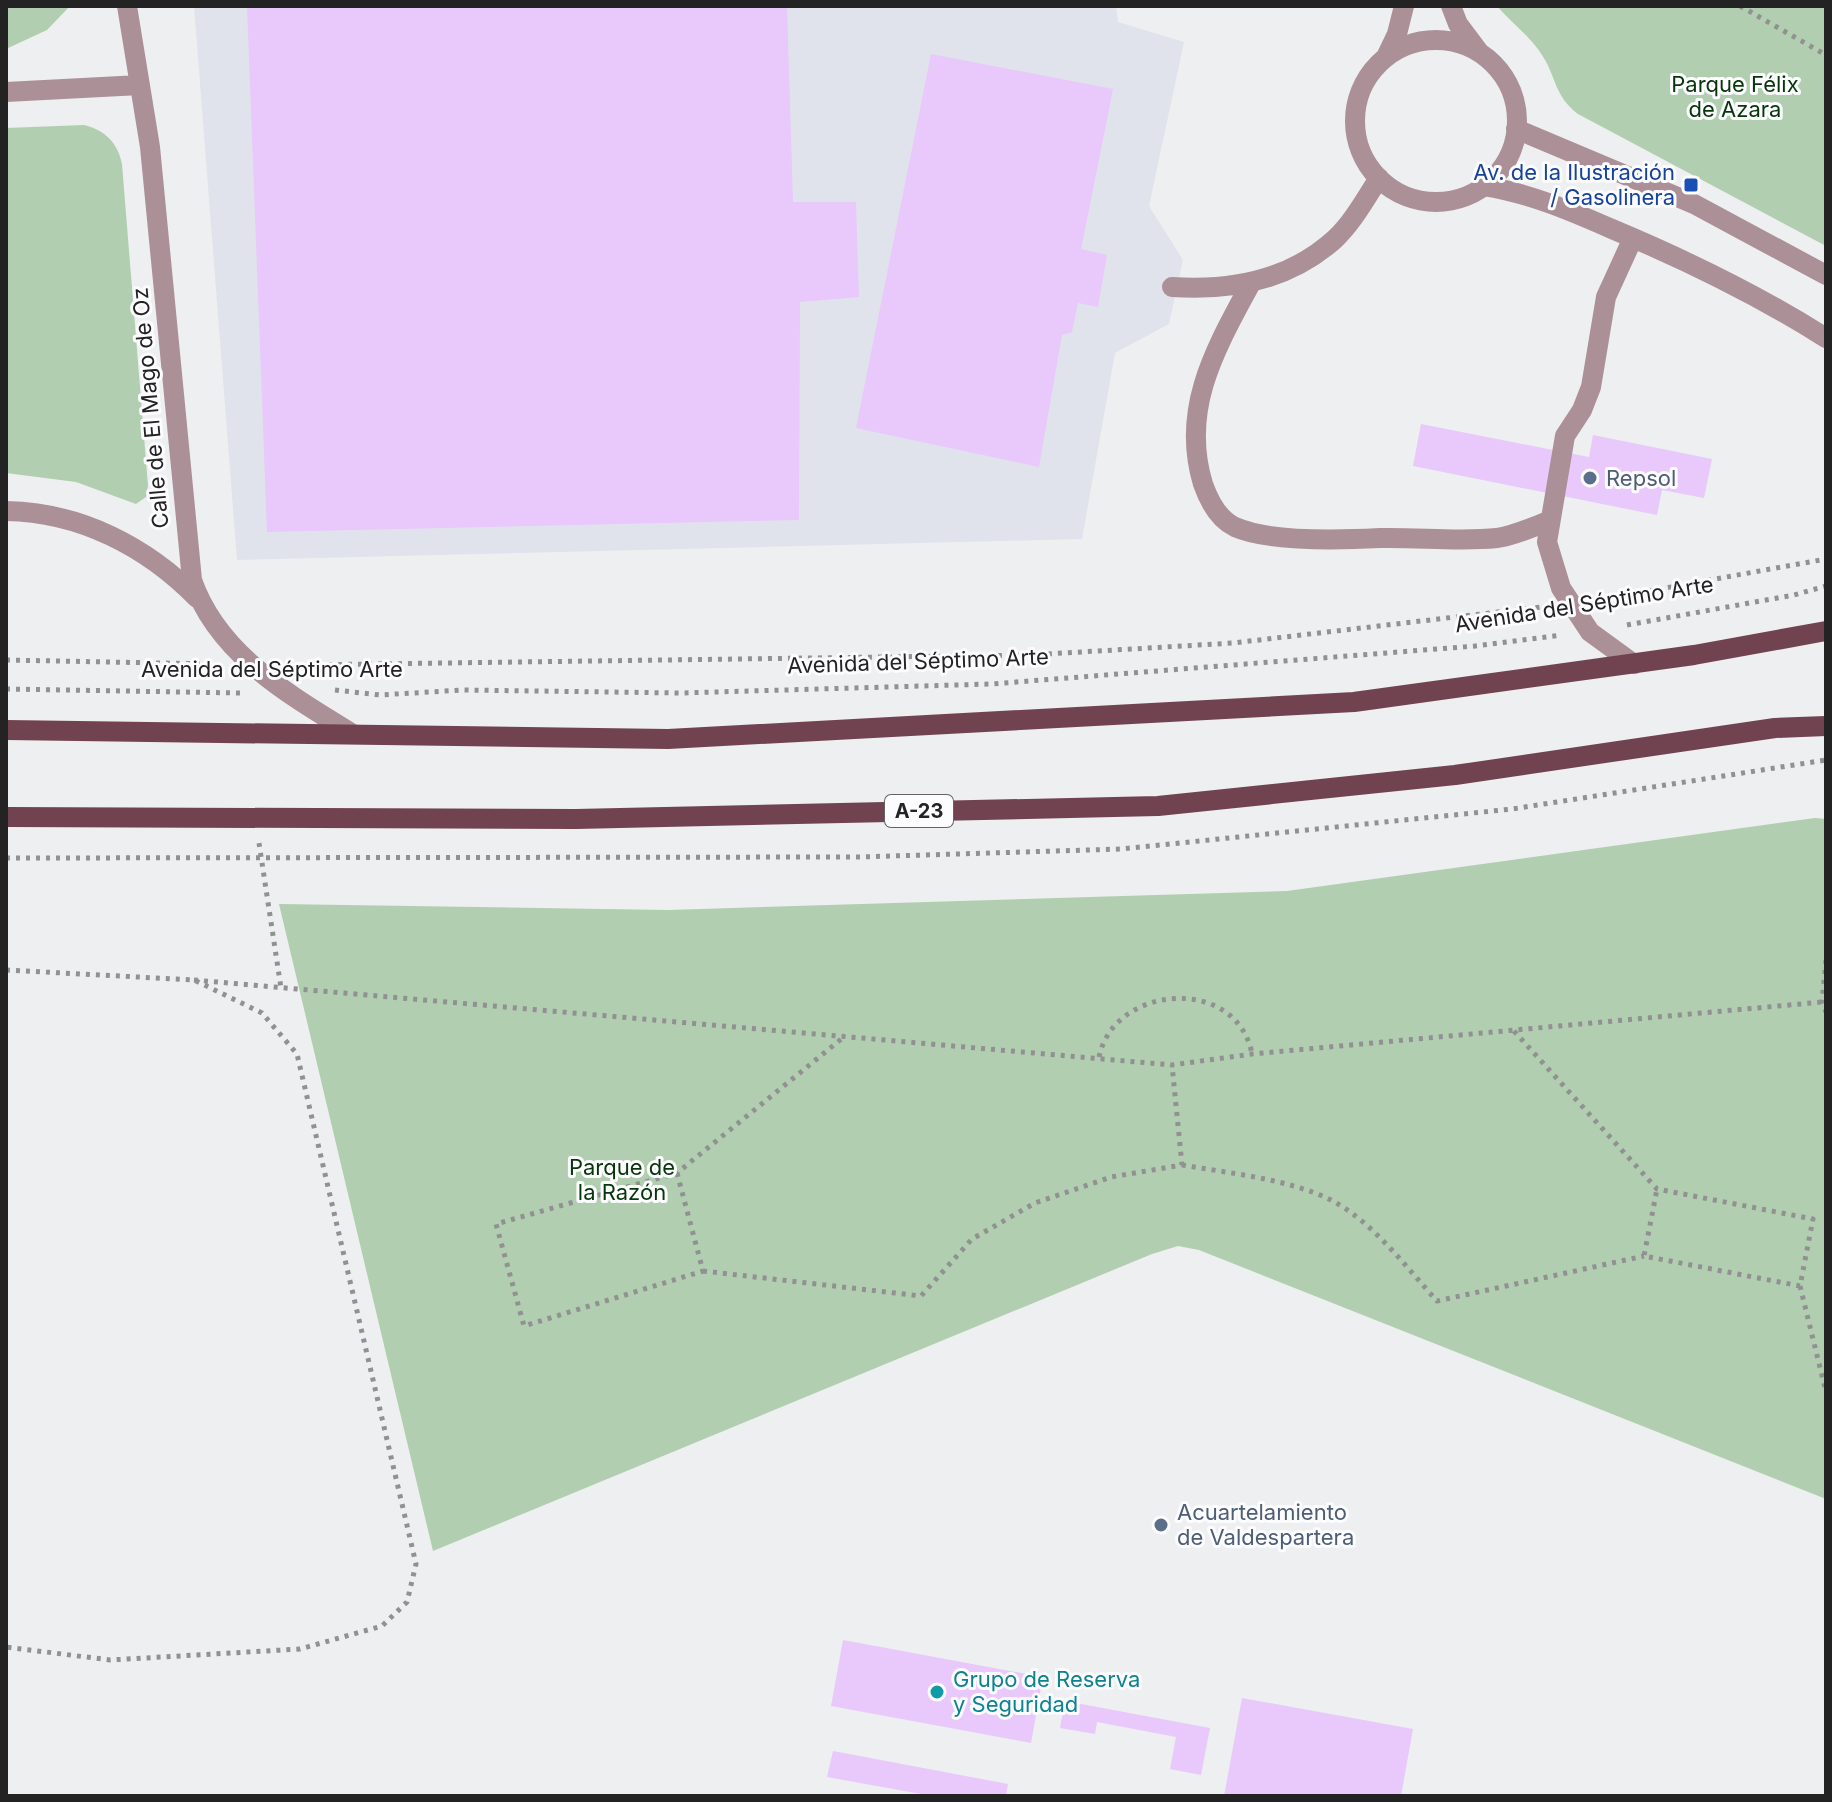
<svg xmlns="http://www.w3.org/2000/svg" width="1832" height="1802" font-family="Inter,sans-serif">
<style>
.built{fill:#e1e3ec}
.green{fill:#b1ceb0}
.building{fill:#e9c8fb}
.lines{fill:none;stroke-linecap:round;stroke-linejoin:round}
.path{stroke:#919192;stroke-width:5;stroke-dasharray:4 6;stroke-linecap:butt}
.minor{stroke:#ac9097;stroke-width:20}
.major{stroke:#714351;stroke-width:20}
.transit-dot{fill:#1a4fb4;stroke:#fcfcfe;stroke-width:3}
.service-dot{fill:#5c6f8a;stroke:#fcfcfe;stroke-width:3}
.culture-dot{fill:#0f9aa8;stroke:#fcfcfe;stroke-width:3}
.labels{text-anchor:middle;stroke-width:6;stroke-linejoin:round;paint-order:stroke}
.shield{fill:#fcfcfe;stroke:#646465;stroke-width:2}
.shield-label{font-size:20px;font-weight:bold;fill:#232324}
.park-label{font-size:22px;fill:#08360b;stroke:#fcfcfe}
.transit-label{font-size:22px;fill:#164399;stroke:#fcfcfe;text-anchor:end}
.street-label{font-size:22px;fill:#232324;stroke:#fcfcfe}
.service-label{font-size:22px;fill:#4e5e75;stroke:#fcfcfe;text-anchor:start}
.culture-label{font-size:22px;fill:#0d838f;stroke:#fcfcfe;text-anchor:start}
</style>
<rect width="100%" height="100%" fill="#eeeff0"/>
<!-- built -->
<path class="built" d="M194 6H1116L1118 22 1184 42 1149 206 1183 260 1169 324 1115 353 1082 539 237 560Z"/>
<!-- green -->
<path class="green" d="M6 6H70L47 30 6 49Z
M1497 6H1826V246L1578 114C1553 95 1557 76 1540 52 1528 34 1510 22 1497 6Z
M84 125C105 130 118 143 122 164L148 486 146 497 136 504 76 482 6 473V128Z
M1815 818 1826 819V1499L1199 1250 1178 1246 1152 1254 433 1551 279 904 668 910 1287 891Z"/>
<!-- building -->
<path class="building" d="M247 6H787L793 202H856L859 297 800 302 799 520 267 532Z
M931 54 1113 89 1081 249 1107 255 1098 307 1078 303 1072 332 1062 335 1039 467 856 428Z
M1421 424 1589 457 1593 435 1712 459 1704 498 1662 490 1657 515 1413 466Z
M843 1640 1043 1677 1031 1743 831 1706Z
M1242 1698 1413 1729 1401 1796H1224Z
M1065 1701 1210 1728 1201 1775 1170 1769 1176 1737 1097 1722 1095 1734 1060 1728Z
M833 1751 1008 1784 1006 1796H932L827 1777Z"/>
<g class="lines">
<!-- path -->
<path class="path" d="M1740 6 1826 55
M1599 600 1826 559
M1627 625 1794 595 1826 586
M6 660 212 664
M298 665 1030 655 1233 643 1541 607
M6 689 241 693
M335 690 380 695 463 690 681 693 991 684 1475 646 1562 635
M259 843 281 988
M6 858 859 857 1121 849 1512 809 1826 760
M1826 960 1822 1002 1826 1012
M6 970 194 980 262 1013 297 1054 416 1564 407 1602 382 1626 300 1649 110 1660 6 1647
M194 980 1172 1065 1252 1054 1822 1002
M1514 1031 1657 1189 1813 1219 1800 1286 1644 1256 1657 1189
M1099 1057C1114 984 1237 975 1252 1054
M1182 1165C1228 1173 1289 1179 1331 1200 1373 1222 1406 1267 1437 1301L1644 1256
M677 1173 703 1271 524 1326 496 1224 677 1173 845 1036
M703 1271 921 1296 972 1239 1035 1203 1111 1177 1182 1165 1172 1065
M1800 1286 1826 1392"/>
<!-- minor -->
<path class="minor" d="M127 6 150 147 192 580C218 655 290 695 353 734
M1451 6 1458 24 1479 52
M1355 121a81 81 0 1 1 162 0a81 81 0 1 1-162 0Z
M1386 57 1397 34 1404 6
M6 92 140 85
M1516 129 1694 204 1826 275
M1484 186C1529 193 1571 211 1612 229 1686 260 1758 295 1826 338
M1633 238 1606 297 1591 387 1582 410 1565 436 1547 542 1561 588 1590 632 1634 664
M1251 283C1216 348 1180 408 1203 484 1209 501 1218 519 1235 527 1269 542 1342 540 1380 538 1419 537 1458 542 1497 538 1514 536 1532 527 1549 521
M1172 287C1231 291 1290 280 1335 239 1353 222 1366 198 1379 178
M6 511C80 512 147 547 197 598"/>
<!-- major -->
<path class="major" d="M6 730 668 739 1354 702 1694 655 1826 631
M6 817 576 819 1158 806 1455 775 1775 728 1826 726"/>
</g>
<!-- markers -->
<rect class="transit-dot" x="1683" y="177" width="16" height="16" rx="4"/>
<g class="service-dot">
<circle cx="1590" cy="478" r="8"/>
<circle cx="1161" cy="1525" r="8"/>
</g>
<circle class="culture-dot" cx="937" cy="1692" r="8"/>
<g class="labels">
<!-- shield labels -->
<rect class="shield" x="885" y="795" width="68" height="32" rx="6"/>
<g class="shield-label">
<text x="919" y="818">A-23</text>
</g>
<!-- park labels -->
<g class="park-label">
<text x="1735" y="92">Parque Félix<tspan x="1735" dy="25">de Azara</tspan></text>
<text x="622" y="1175">Parque de<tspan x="622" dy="25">la Razón</tspan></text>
</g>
<!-- transit labels -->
<g class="transit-label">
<text x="1675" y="180">Av. de la Ilustración<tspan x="1675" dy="25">/ Gasolinera</tspan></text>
</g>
<!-- street labels -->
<g class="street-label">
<text transform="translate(150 408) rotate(-95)" y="8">Calle de El Mago de Oz</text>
<text transform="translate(1584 604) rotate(-9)" y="8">Avenida del Séptimo Arte</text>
<text transform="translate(918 661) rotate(-2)" y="8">Avenida del Séptimo Arte</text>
<text x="272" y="677">Avenida del Séptimo Arte</text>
</g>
<!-- service labels -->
<g class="service-label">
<text x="1606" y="486">Repsol</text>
<text x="1177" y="1520">Acuartelamiento<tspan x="1177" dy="25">de Valdespartera</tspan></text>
</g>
<!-- culture labels -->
<g class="culture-label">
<text x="953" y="1687">Grupo de Reserva<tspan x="953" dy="25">y Seguridad</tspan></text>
</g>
</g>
<!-- border -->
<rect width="1832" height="1802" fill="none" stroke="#232324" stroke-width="16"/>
</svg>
